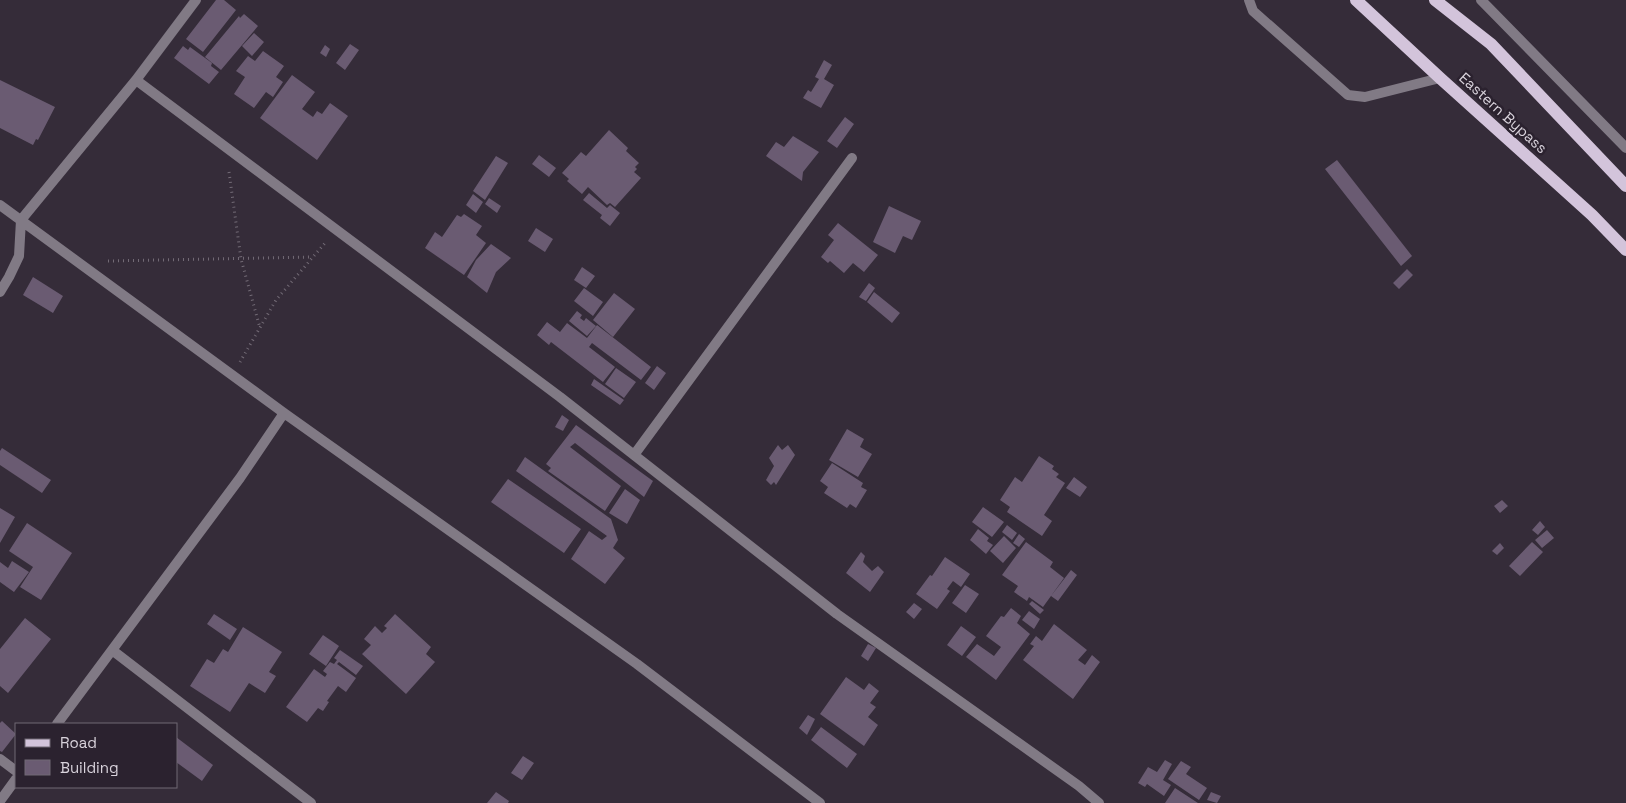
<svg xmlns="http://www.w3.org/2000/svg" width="1626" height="803" font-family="'Space Grotesk',sans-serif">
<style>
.building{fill:#6a5b72}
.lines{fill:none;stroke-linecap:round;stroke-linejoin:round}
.path{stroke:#736b76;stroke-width:3;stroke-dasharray:1 4;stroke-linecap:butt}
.lane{stroke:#817a85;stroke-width:10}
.street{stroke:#817a85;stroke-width:10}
.primary{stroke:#d3c4db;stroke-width:12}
.labels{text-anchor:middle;stroke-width:5;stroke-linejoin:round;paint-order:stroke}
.street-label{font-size:15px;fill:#d8d2db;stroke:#2b222f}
</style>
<rect width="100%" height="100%" fill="#352c39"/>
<!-- building -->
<path class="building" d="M216 0H224L236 10 203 52 186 39Z
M244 14 258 26 221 70 205 57 239 16 240 18Z
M254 33 264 42 252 56 242 46Z
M350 44 359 50 345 70 336 63Z
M325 45 330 49 326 57 320 53Z
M183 46 188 50 190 47 212 63 211 66 219 72 209 84 174 58Z
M263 51 284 66 276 77 283 82 273 97 266 92 254 108 234 94 245 77 236 71 248 56 255 61Z
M824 60 832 65 824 79 834 85 821 108 803 98 808 90 811 92 819 79 815 77Z
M292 75 315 92 302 109 313 117 317 111 322 114 330 103 348 116 317 160 260 118Z
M0 80 55 107 38 140 36 139 33 145 0 128Z
M845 117 854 124 837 148 827 141Z
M609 130 628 148 626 151 639 163 635 167 637 169 634 172 641 178 615 207 610 203 607 205 588 187 582 194 567 181 569 179 562 173 581 152 586 156Z
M793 136 819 152 803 172 802 181 766 156 776 142 784 147Z
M539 155 556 168 549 177 532 164Z
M496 156 508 163 485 200 473 191Z
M1337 160 1412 256 1401 266 1325 169Z
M589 193 607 208 610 205 620 213 610 226 600 218 602 215 583 200Z
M473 194 483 202 476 213 466 205Z
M489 198 501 206 497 213 485 204Z
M889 206 921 221 912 240 903 236 895 253 873 242Z
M464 214 482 226 476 235 486 243 464 275 425 248 435 232 442 237 457 215 461 217Z
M838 223 878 255 864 272 853 263 844 273 830 261 828 263 821 257 834 240 828 235Z
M536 228 553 239 545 252 528 241Z
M491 244 511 258 496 272 487 293 467 277 476 260Z
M582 267 595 276 586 288 574 280Z
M1407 269 1413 275 1399 289 1393 283Z
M33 277 63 296 53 313 23 295Z
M869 283 875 288 866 301 859 297Z
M584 288 603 302 593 316 574 301Z
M874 292 900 313 892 323 867 302Z
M614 293 635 309 613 337 593 320Z
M577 311 582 315 580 318 584 321 586 318 596 326 587 336 569 321Z
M547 322 560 332 567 323 587 338 597 325 651 367 641 380 592 343 589 347 615 367 603 382 551 342 549 345 537 335Z
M657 366 666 373 654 390 645 383Z
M616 368 636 382 624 398 605 384Z
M594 379 624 400 620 405 591 385Z
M562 415 569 420 563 431 555 427Z
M576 425 653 481 644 497 575 443 570 447 621 486 605 511 548 471 551 468 546 464Z
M847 429 864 439 860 447 872 454 858 477 829 460Z
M778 445 782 450 788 445 795 455 776 485 774 482 771 485 766 480 774 466 769 458Z
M2 448 51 480 42 493 0 465V451Z
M1039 456 1054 466 1052 469 1059 474 1056 477 1065 483 1044 515 1052 521 1042 536 1007 512 1010 507 1000 500 1015 477 1022 482Z
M525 457 611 519 618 540 613 548 625 558 605 584 571 559 589 531 602 540 607 536 516 471Z
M832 463 863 483 861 487 867 490 856 508 850 504 847 508 824 493 828 487 820 481Z
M1074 477 1087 487 1080 497 1066 488Z
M508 479 581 529 564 553 491 502Z
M625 489 640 500 627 524 609 513Z
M1502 500 1508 506 1500 513 1494 506Z
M983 507 1004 522 992 537 972 522Z
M0 508 15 517 0 543Z
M1540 521 1545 527 1538 535 1532 530Z
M27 523 72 553 41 600 20 587 33 567 9 551Z
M1007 525 1017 533 1012 540 1002 532Z
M978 529 989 538 987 541 993 545 986 554 970 540Z
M1547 530 1554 538 1542 548 1535 540Z
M1019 534 1025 539 1019 547 1013 543Z
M1004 536 1016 548 1003 563 990 551Z
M1026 542 1053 562 1050 567 1064 578 1043 607 1029 597 1027 601 1014 592 1018 586 1002 575Z
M1532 542 1543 552 1520 576 1509 566Z
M1500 543 1504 548 1497 555 1492 551Z
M861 552 865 556 863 562 872 571 878 566 884 572 870 592 846 573Z
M945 557 970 574 961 587 953 581 947 589 950 591 937 609 916 594 930 575 932 576Z
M12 561 29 572 14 592 0 582V562L8 568Z
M1071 570 1077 575 1058 601 1051 596Z
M965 585 979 594 966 613 952 603Z
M1032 601 1044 610 1040 614 1029 604Z
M914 603 922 609 914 619 906 612Z
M1011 608 1021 616 1017 623 1030 634 996 680 966 657 977 644 994 656 1001 647 986 636 1001 616 1004 617Z
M1029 611 1040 619 1034 629 1022 620Z
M214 614 237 629 230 640 207 624Z
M395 614 431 647 426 654 435 662 406 694 362 654 371 645 364 639 375 626 382 633 387 628 384 626Z
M25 618 51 639 8 693 0 686V649Z
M1054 624 1087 650 1078 660 1085 665 1092 655 1100 662 1073 699 1023 660 1034 646 1030 644 1036 636 1042 641Z
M961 626 976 637 962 656 947 645Z
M243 627 282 652 269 672 276 676 265 693 249 683 230 712 190 686 207 659 214 663 223 649 228 652Z
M323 635 339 646 326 666 309 654Z
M868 644 876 648 868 661 861 656Z
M340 650 363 666 356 675 339 662 337 664 356 678 346 692 338 686 327 701 329 702 323 711 318 708 307 722 286 707 314 669 325 677 327 674 323 671 330 662 334 664 337 660 334 658Z
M846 677 864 690 869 683 879 691 870 703 876 707 868 717 878 725 864 746 820 714Z
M808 715 815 719 807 735 799 728Z
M2 721 16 734 2 752 0 751V723Z
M821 727 857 754 847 768 811 740Z
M176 737 213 765 202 781 176 762Z
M523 756 534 763 522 780 511 773Z
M1165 760 1172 764 1163 780 1171 785 1164 796 1147 784 1145 787 1138 783 1148 767 1157 772Z
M1181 761 1191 767 1186 774 1207 788 1199 800 1168 779Z
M1175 788 1198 803H1165Z
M496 792 509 801 508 803H487Z
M1211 792 1221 796 1217 803 1207 800Z"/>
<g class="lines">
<!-- path -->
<path class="path" d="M229 172 241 259 260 328
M108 261 313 257
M240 362 276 300 325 243"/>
<!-- lane -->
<path class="lane" d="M1249 0 1253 11 1348 95 1365 97 1440 78
M1481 0 1626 148"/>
<!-- street -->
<path class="street" d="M136 80 560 397 837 614 1079 786 1099 803
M0 205 284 413 637 664 820 803
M0 292 9 277 19 256 21 220 136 80 196 0
M634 455 852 158
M112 650 311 803
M57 724 240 478 284 413
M0 759 16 771
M0 801 16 779"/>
<!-- primary -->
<path class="primary" d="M1356 0 1440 78 1592 215 1626 250
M1435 0 1491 44 1626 186"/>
</g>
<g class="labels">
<!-- street labels -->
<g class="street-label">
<text transform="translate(1503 113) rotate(42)" y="5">Eastern Bypass</text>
</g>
</g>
<!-- legend -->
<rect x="15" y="723" width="162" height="65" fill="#2b222f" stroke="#706874"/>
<rect x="25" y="739" width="25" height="8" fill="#d3c4db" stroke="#706874"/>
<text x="60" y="748" font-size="15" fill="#d8d2db">Road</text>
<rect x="25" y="760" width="25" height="15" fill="#6a5b72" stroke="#706874"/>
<text x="60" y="773" font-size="15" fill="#d8d2db">Building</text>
</svg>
